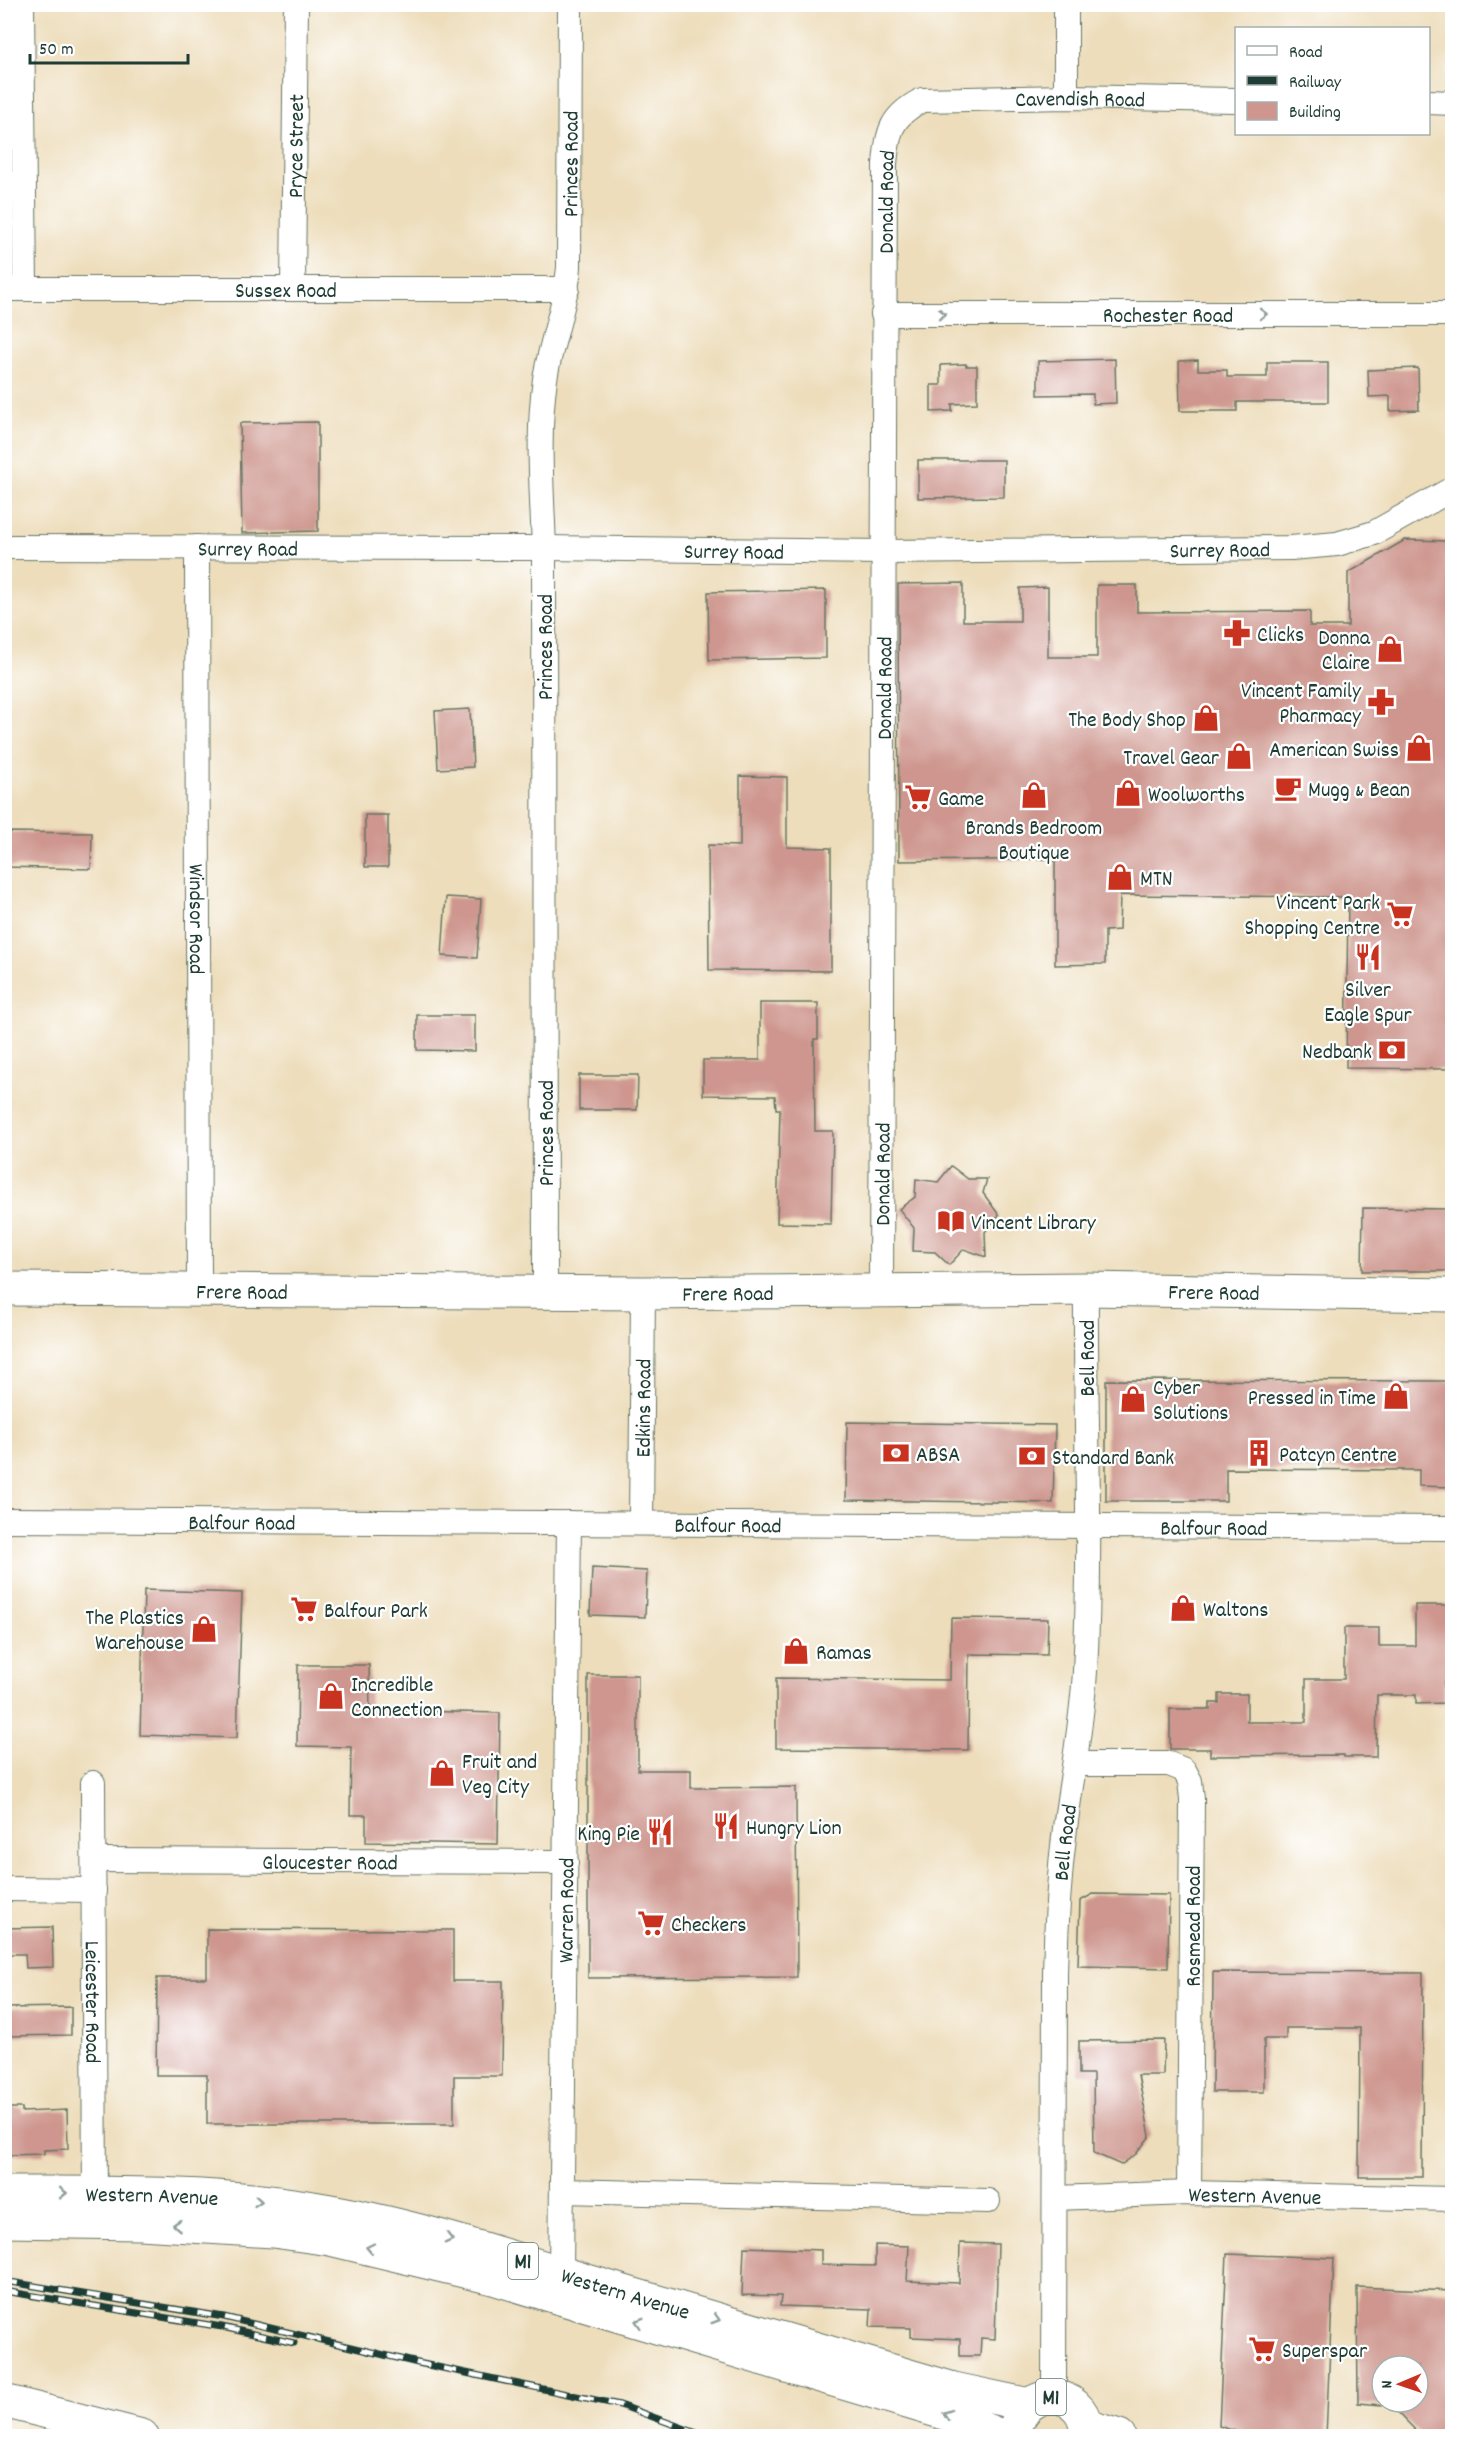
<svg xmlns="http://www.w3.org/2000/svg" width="1457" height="2441" font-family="Dekko,sans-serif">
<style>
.building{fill:#ce968e}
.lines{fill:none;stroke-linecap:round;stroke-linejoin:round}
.street-casing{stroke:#677563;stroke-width:26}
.secondary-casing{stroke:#677563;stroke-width:35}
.primary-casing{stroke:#677563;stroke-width:35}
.street{stroke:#fff;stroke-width:24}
.secondary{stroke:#fff;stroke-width:33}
.primary{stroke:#fff;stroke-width:33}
.rail-casing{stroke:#1f3d34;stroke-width:7}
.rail{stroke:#fff;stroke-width:4.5;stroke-dasharray:14;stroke-linecap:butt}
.oneway{stroke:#8f9e9a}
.labels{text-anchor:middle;stroke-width:4.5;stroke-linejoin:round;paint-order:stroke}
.shield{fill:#fff;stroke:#627771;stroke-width:1.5}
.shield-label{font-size:21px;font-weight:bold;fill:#1f3d34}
.street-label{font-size:22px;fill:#1f3d34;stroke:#fff}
.poi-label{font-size:22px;fill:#1f3d34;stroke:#fff;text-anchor:start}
</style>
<rect width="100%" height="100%" fill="#fff"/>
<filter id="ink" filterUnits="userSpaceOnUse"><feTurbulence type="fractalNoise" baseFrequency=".0167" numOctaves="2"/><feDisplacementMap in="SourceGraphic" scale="12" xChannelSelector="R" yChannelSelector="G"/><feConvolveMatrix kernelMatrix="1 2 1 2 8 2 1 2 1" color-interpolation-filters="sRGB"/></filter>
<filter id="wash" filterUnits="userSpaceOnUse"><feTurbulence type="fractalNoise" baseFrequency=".008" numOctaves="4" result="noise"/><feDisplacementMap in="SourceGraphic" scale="24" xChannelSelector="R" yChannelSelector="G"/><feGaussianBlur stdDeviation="1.35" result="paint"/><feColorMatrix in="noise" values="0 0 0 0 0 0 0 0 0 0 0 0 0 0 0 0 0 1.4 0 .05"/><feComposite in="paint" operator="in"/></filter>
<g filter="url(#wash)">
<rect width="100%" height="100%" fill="#edddbb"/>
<g id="blocks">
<!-- building -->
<path class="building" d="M1115 359 1116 403 1093 404V394L1038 395V361Z
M1198 360V370H1227V377H1267V362H1328V402H1237V411H1180L1179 361Z
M966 364V366H977V403L952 404V411L931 412V385H941V365Z
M1418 368 1419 410 1390 411V396L1369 397 1368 370Z
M318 422V531L242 533 240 423Z
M918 460H1004V497L918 498Z
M1405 540 1452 541V1069L1346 1068 1348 897 1120 895 1119 930 1105 931V964L1055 965V859L899 861 898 584 963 583V621H1020V588L1048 587V657H1097V585H1137V612L1310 611V626H1348V573Z
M826 590V658L709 660 708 592Z
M470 709 473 767 438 769 435 711Z
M740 776 787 777V847L831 848V971L709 970 708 845 740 846Z
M365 815H388V867H365Z
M4 832 92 833 91 869 4 867Z
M446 897 481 899 477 958 442 956Z
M760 1003H818V1039H814L815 1131H833L831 1224 777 1223 780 1109H776L775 1096 703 1095V1060H760Z
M417 1015H475V1051L417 1050Z
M579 1075H638L637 1110H579Z
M951 1166 968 1179H987L983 1193 999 1215 985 1232 986 1257 964 1249 949 1265 935 1252 913 1251 914 1228 899 1209 915 1197 916 1179 938 1182Z
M1363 1208 1452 1209V1271H1362Z
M1106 1380 1452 1381V1487L1419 1486V1470L1226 1469V1501H1106Z
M847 1422 1055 1425 1053 1503 846 1500Z
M592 1568 647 1571 645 1617 590 1615Z
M144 1590 242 1593 237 1738 140 1735Z
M1415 1605H1452V1682H1444V1703L1416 1704V1695H1377L1376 1757H1344V1755L1210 1756V1749H1170V1709H1210V1703H1219V1694H1247V1722H1306V1679H1344V1628H1379V1646H1415Z
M951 1618 1048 1619 1047 1655 969 1654 968 1750 776 1748V1678L950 1680Z
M298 1665H369L370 1710 500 1713 498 1844 366 1842V1815H350L351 1747 297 1746Z
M588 1675H638V1770H691V1788L796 1787 797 1977 588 1978Z
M1093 1894 1169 1895 1168 1968 1078 1966 1080 1901Z
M52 1927 53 1967 26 1968 25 1954H5V1928Z
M207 1929 453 1930V1981H503L502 2076H454V2124H207V2075H156L157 1978H207Z
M1213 1972 1423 1973 1422 2177H1359L1360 2028H1286V2039H1264V2092H1212Z
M71 2007V2035L4 2036V2008Z
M1164 2040 1163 2075H1138L1150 2136 1136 2154 1121 2165 1094 2153 1093 2074H1079V2041Z
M4 2108H22V2112L67 2110 68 2149 44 2150V2154L4 2155Z
M960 2243 998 2244 995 2339 981 2338 980 2356H960V2339L911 2337V2328L870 2327 871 2309 780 2306 781 2296 742 2295 744 2247 821 2250V2265L875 2266V2245L909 2246 907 2281 959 2283Z
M1227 2254 1334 2258 1326 2436H1251L1219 2426Z
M1357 2287 1452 2291V2436H1421L1388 2402H1418V2366H1382V2405L1358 2403Z"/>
</g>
</g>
<g filter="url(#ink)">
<use href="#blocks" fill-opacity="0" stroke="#677563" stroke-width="1.5"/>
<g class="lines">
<defs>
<g id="street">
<path d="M22 4 25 288"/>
<path d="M1066 4V97"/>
<path d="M1428 102 1452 103"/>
<path id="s1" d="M293 287 296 4"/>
<path id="s2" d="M4 289H567"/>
<path id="s3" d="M883 314H1452"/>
<path id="s4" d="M4 547 544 548 884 552 1291 548 1337 544 1374 533 1452 489"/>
<path id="s5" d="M197 547 199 1289"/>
<path id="s6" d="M881 1291 885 164C888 131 891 116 922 100L1066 97 1236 100"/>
<path id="s7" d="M545 1292 544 548C542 491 537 435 545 379 551 341 566 305 569 267L570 4"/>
<path id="s8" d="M4 1520 1452 1528"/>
<path id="s9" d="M641 1522 643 1293"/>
<path d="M1075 1764H1169L1184 1770 1190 1781 1192 1799 1189 2193"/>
<path id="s10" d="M93 1783 95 2208"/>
<path id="s11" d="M94 1860 566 1862"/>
<path d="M4 1889 94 1890"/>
<path d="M562 2191 988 2201"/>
<path id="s12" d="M1055 2198 1189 2193 1452 2199"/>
<path id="s13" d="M558 2288 561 2273 569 1523"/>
<path id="s14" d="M1054 2397 1055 1973C1056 1924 1059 1876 1065 1828 1072 1775 1082 1724 1085 1671 1092 1544 1085 1416 1086 1289"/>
</g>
<g id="secondary">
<path id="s15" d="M4 1289 643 1293 1086 1289 1452 1295"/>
<path d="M4 2401 142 2436"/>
</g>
<g id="primary">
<path id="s16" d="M4 2193C107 2193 212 2191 313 2208 407 2223 497 2253 587 2281 709 2317 832 2354 954 2389L1029 2405"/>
<path d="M4 2221 140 2223 273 2231 330 2239 493 2278 944 2413 1001 2436"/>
<path d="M1017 2423C1033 2381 1090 2393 1086 2436"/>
<path d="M1086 2426 1119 2436"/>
</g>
</defs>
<!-- street casing -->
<use href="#street" class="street-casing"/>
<!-- secondary casing -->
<use href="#secondary" class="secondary-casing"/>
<!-- primary casing -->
<use href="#primary" class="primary-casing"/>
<!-- street -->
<use href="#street" class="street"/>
<!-- secondary -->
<use href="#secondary" class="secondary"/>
<!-- primary -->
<use href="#primary" class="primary"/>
<defs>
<path id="rail" d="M4 2281 224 2317 418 2363 620 2405 705 2436
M4 2291 222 2327 294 2343"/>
</defs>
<!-- rail casing -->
<use href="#rail" class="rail-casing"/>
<!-- rail -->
<use href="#rail" class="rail"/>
</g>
<!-- one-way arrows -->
<defs><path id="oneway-chevron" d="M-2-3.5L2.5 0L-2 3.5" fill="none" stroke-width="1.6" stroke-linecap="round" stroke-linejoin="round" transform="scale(1.5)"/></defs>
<g class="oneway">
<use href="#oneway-chevron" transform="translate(942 314)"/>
<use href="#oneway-chevron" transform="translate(1263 314)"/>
<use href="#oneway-chevron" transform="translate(63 2193)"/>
<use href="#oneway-chevron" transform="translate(258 2201) rotate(5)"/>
<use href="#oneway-chevron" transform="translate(177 2225) rotate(-176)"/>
<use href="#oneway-chevron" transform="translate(449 2239) rotate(14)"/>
<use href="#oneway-chevron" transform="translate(370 2248) rotate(-168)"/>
<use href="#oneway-chevron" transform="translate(716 2319) rotate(17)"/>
<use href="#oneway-chevron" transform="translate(639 2322) rotate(-163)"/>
<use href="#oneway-chevron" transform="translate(947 2414) rotate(-161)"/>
</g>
</g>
<!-- icons -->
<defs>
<symbol id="pharmacy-bare" viewBox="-9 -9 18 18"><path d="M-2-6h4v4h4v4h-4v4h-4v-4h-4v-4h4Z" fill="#c8321e" stroke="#fff" stroke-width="2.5" paint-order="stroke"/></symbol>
<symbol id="shop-bare" viewBox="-9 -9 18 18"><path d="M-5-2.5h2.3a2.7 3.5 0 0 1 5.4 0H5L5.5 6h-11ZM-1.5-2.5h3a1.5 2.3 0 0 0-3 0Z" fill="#c8321e" stroke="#fff" stroke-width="2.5" paint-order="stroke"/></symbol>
<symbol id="cafe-bare" viewBox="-9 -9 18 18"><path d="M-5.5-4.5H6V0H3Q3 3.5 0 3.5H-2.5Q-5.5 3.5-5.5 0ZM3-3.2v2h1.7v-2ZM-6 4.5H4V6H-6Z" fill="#c8321e" stroke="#fff" stroke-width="2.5" paint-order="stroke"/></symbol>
<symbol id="supermarket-bare" viewBox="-9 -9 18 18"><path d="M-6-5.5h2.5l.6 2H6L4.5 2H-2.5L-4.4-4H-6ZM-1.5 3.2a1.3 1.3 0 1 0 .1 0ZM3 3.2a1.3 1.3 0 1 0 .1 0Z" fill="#c8321e" stroke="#fff" stroke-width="2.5" paint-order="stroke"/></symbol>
<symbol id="restaurant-bare" viewBox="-9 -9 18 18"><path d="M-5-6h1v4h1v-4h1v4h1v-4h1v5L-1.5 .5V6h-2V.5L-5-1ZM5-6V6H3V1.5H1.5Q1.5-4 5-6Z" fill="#c8321e" stroke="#fff" stroke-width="2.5" paint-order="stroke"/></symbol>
<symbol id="bank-bare" viewBox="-9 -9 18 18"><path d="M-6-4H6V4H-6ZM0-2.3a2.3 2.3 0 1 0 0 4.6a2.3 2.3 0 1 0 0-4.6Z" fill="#c8321e" stroke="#fff" stroke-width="2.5" paint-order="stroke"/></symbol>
<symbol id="library-bare" viewBox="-9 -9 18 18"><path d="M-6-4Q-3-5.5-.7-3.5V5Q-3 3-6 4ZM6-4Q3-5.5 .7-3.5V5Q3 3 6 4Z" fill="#c8321e" stroke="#fff" stroke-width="2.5" paint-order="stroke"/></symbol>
<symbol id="building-bare" viewBox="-9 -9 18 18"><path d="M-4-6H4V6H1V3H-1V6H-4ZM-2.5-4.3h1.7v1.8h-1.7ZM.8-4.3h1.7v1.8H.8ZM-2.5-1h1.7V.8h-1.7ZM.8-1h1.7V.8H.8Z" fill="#c8321e" stroke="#fff" stroke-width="2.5" paint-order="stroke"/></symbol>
</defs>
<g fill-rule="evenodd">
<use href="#pharmacy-bare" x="1218" y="614" width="38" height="38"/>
<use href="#shop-bare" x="1371" y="630" width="38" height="38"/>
<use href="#pharmacy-bare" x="1362" y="683" width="38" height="38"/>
<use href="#shop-bare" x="1187" y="699" width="38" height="38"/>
<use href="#shop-bare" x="1400" y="729" width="38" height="38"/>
<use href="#shop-bare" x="1220" y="737" width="38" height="38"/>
<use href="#cafe-bare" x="1269" y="769" width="38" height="38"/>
<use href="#shop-bare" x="1109" y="774" width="38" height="38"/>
<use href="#shop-bare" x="1015" y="776" width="38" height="38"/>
<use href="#supermarket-bare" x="899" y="778" width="38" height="38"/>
<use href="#shop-bare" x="1101" y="858" width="38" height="38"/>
<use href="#supermarket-bare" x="1381" y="895" width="38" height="38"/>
<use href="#restaurant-bare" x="1349" y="938" width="38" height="38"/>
<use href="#bank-bare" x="1373" y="1031" width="38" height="38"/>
<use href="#library-bare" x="932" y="1202" width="38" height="38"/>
<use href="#shop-bare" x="1377" y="1377" width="38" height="38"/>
<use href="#shop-bare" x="1114" y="1380" width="38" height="38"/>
<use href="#bank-bare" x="877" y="1434" width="38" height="38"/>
<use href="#building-bare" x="1240" y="1434" width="38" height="38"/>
<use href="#bank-bare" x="1013" y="1437" width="38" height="38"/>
<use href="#shop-bare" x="1164" y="1589" width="38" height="38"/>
<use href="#supermarket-bare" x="285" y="1590" width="38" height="38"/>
<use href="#shop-bare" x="185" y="1610" width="38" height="38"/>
<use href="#shop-bare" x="777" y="1632" width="38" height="38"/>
<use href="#shop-bare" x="312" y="1677" width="38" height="38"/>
<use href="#shop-bare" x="423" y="1754" width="38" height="38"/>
<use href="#restaurant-bare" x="707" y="1807" width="38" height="38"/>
<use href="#restaurant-bare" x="641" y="1813" width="38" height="38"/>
<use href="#supermarket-bare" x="632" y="1904" width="38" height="38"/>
<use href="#supermarket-bare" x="1243" y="2330" width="38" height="38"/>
</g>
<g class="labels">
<!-- shield labels -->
<g class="shield">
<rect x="508" y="2243" width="30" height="36" rx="4.5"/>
<rect x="1036" y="2379" width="30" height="36" rx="4.5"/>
</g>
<g class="shield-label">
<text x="523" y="2268">M1</text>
<text x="1051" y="2404">M1</text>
</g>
<!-- street labels -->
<g class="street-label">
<text dy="8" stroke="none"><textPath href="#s6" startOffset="1364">Cavendish Road</textPath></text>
<text dy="8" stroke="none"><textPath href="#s1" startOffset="141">Pryce Street</textPath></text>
<text dy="8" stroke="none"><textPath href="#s7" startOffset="1131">Princes Road</textPath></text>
<text dy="8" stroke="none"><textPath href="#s6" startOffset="1089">Donald Road</textPath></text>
<text dy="8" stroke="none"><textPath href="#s2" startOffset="282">Sussex Road</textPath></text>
<text dy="8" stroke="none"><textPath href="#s3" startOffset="285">Rochester Road</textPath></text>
<text dy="8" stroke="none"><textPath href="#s4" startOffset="244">Surrey Road</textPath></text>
<text dy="8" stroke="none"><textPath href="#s4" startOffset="1216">Surrey Road</textPath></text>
<text dy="8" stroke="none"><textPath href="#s4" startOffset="730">Surrey Road</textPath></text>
<text transform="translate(544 647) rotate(-90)" y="8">Princes Road</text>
<text dy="8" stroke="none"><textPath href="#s6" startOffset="603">Donald Road</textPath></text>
<text dy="8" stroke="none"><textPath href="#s5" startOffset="372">Windsor Road</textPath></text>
<text transform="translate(545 1133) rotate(-90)" y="8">Princes Road</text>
<text dy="8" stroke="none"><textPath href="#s6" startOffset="117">Donald Road</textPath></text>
<text dy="8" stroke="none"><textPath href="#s15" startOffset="238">Frere Road</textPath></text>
<text dy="8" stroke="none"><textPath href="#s15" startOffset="1210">Frere Road</textPath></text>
<text dy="8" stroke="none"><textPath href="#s15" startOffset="724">Frere Road</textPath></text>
<text transform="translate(1086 1358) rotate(-90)" y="8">Bell Road</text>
<text dy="8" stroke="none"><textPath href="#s9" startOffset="114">Edkins Road</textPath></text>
<text dy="8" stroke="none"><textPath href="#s8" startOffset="238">Balfour Road</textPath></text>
<text dy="8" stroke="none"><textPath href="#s8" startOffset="724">Balfour Road</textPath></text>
<text dy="8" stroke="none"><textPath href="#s8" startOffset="1210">Balfour Road</textPath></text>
<text dy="8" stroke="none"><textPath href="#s14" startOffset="555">Bell Road</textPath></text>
<text dy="8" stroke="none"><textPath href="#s11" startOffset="236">Gloucester Road</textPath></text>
<text dy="8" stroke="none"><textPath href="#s13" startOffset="378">Warren Road</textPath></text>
<text transform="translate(1192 1926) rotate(-90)" y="8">Rosmead Road</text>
<text dy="8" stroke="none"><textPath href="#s10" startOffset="219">Leicester Road</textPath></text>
<text dy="8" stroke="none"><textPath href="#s12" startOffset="200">Western Avenue</textPath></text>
<text dy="8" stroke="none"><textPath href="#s16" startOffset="148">Western Avenue</textPath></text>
<text dy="8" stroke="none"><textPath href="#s16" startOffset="634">Western Avenue</textPath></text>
</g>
<!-- poi labels -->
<g class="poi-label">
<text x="1257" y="641">Clicks</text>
<text x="1370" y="644" text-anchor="end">Donna<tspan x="1370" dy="25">Claire</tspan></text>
<text x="1361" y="697" text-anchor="end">Vincent Family<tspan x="1361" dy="25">Pharmacy</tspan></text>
<text x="1186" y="726" text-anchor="end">The Body Shop</text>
<text x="1399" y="756" text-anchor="end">American Swiss</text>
<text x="1219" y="764" text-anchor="end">Travel Gear</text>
<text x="1308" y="796">Mugg &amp; Bean</text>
<text x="1148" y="801">Woolworths</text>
<text x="938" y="805">Game</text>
<text x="1034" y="834" text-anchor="middle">Brands Bedroom<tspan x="1034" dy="25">Boutique</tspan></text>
<text x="1140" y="885">MTN</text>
<text x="1380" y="909" text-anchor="end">Vincent Park<tspan x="1380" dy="25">Shopping Centre</tspan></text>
<text x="1368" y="996" text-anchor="middle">Silver<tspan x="1368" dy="25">Eagle Spur</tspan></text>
<text x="1372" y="1058" text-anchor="end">Nedbank</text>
<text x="971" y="1229">Vincent Library</text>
<text x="1153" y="1394">Cyber<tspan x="1153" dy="25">Solutions</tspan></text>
<text x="1376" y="1404" text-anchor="end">Pressed in Time</text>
<text x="916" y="1461">ABSA</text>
<text x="1279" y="1461">Patcyn Centre</text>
<text x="1052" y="1464">Standard Bank</text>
<text x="1203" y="1616">Waltons</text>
<text x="324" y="1617">Balfour Park</text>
<text x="184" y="1624" text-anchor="end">The Plastics<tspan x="184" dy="25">Warehouse</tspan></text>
<text x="816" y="1659">Ramas</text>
<text x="351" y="1691">Incredible<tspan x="351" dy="25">Connection</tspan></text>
<text x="462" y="1768">Fruit and<tspan x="462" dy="25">Veg City</tspan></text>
<text x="746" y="1834">Hungry Lion</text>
<text x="640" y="1840" text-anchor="end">King Pie</text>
<text x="671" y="1931">Checkers</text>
<text x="1282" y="2357">Superspar</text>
</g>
</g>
<!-- margin -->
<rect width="1457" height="2441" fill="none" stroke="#fff" stroke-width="24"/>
<!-- legend -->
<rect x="1235" y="27" width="195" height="108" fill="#ffffff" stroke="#a5b1ae" stroke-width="1.5"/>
<rect x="1247" y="46" width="30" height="9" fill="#ffffff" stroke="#a5b1ae" stroke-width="1.5"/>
<text x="1289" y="57" font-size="18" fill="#1f3d34">Road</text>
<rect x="1247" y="76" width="30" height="9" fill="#1f3d34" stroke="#a5b1ae" stroke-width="1.5"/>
<text x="1289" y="87" font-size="18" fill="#1f3d34">Railway</text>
<rect x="1247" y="102" width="30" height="18" fill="#ce968e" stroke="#a5b1ae" stroke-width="1.5"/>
<text x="1289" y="117" font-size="18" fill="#1f3d34">Building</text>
<!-- north arrow -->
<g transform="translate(1400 2384) rotate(268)"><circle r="28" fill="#ffffff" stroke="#a5b1ae" stroke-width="1.5"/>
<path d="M0-4.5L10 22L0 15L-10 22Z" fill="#c8321e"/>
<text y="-9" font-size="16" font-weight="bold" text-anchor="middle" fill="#1f3d34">N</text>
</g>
<!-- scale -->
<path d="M30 54v9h158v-9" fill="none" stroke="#1f3d34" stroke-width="3"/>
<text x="39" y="54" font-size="18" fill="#1f3d34" stroke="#ffffff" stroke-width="4.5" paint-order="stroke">50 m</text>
</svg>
